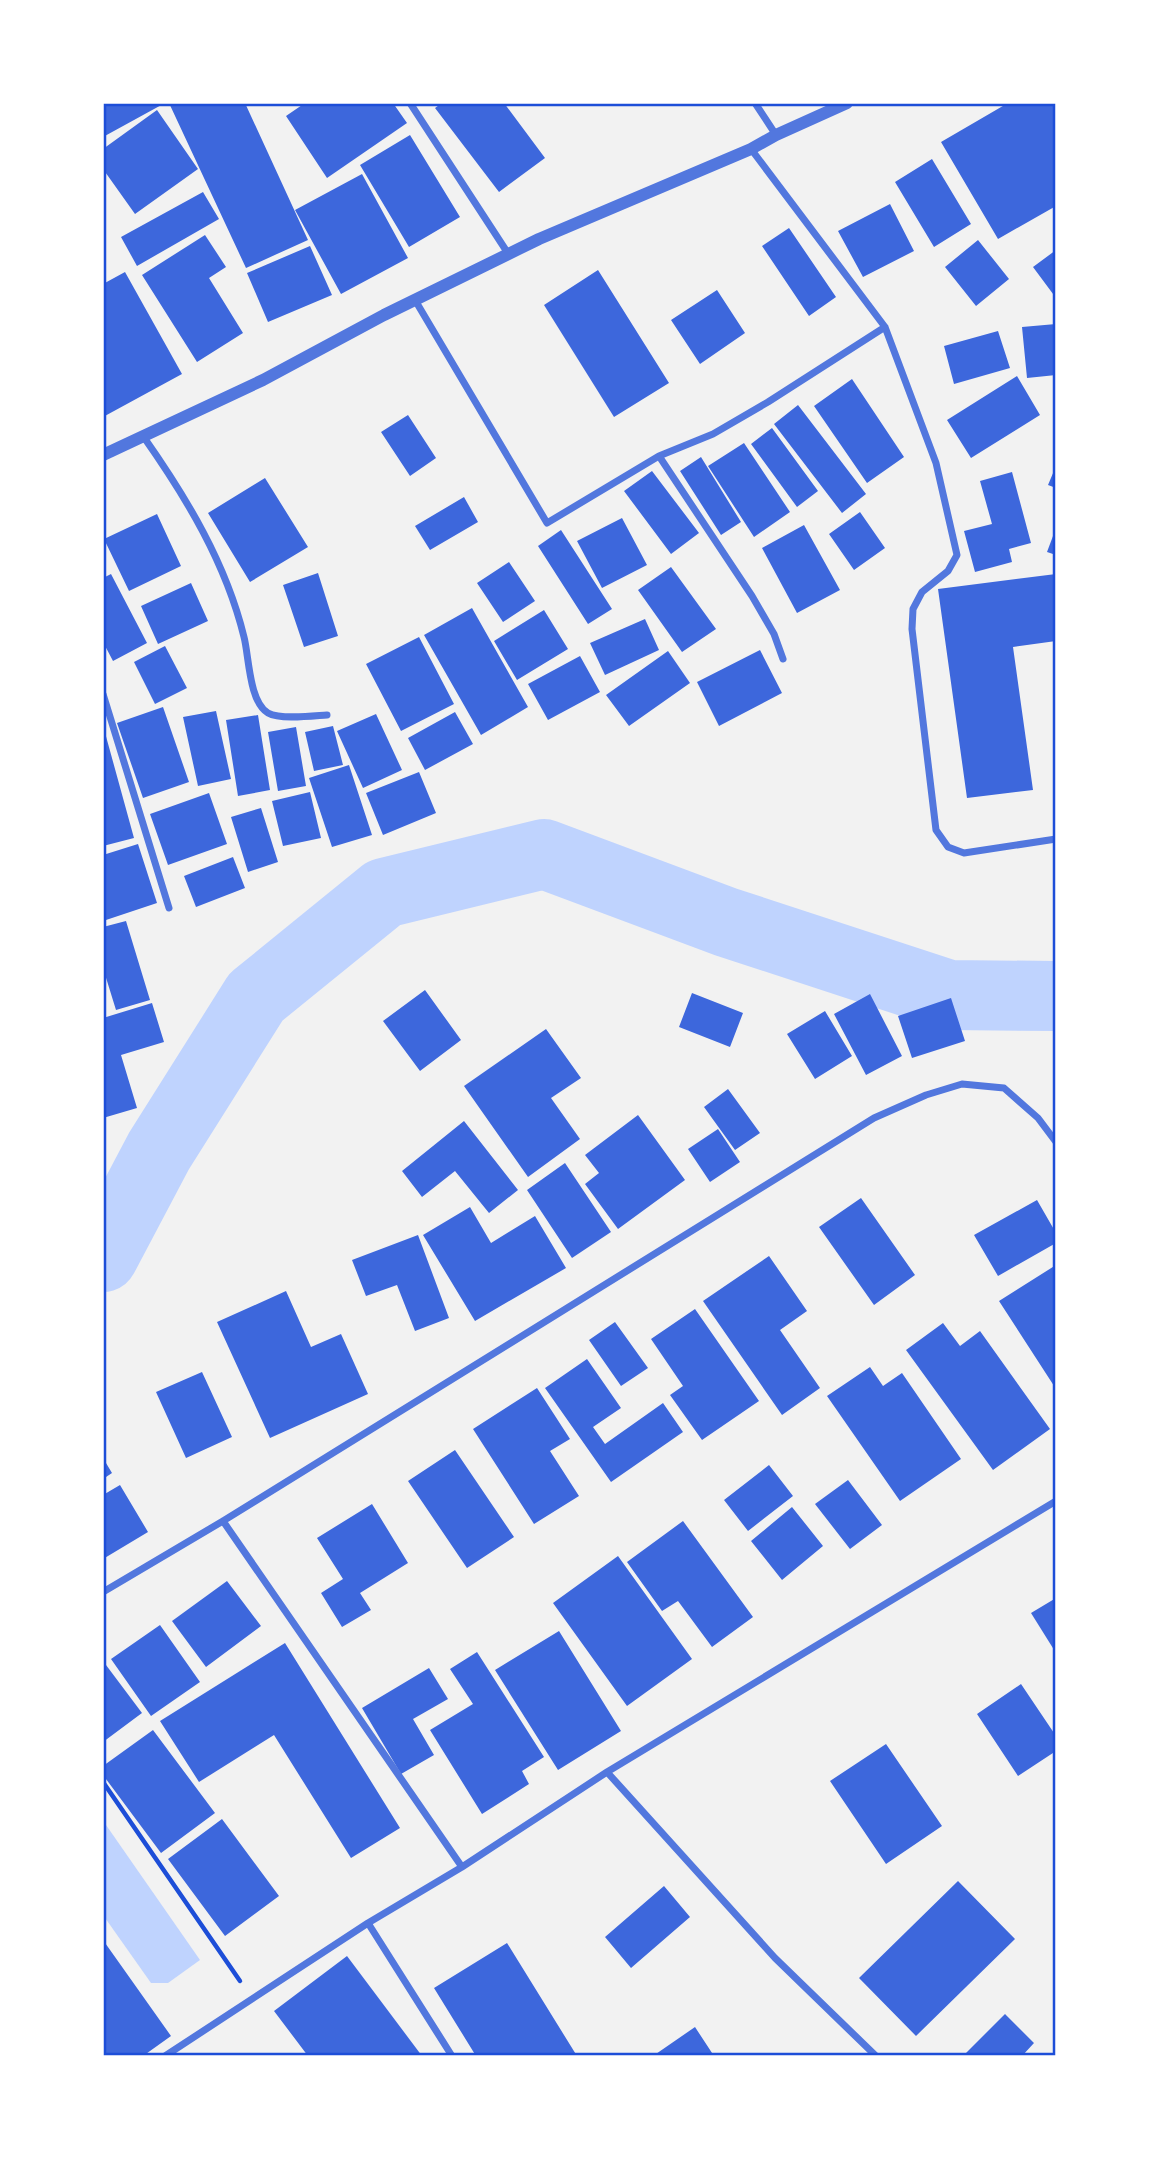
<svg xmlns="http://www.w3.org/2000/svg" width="1159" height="2159" font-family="'Source Sans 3',sans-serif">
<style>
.water{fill:#bfd3fe}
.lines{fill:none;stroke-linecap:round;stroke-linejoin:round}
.river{stroke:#bfd3fe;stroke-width:70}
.building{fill:#3d67dc}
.path{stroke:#1d4ed8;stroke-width:4.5}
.minor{stroke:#5277de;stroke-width:7}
.tertiary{stroke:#5277de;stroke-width:12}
.neatline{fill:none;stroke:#1d4ed8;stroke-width:2.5}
</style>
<rect width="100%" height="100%" fill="#f2f2f2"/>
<!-- water -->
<path class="water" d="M106 1825 200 1960 168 1983H151L103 1915V1829Z"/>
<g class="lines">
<!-- river -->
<path class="river" d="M103 1257 159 1151 256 997 384 893 544 854 726 922 949 995 1056 996"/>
</g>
<!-- building -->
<path class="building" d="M103 103H165L103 137Z
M169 103H245L308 240 246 268Z
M305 103H393L407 123 327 178 286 116Z
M442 103H504L545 158 499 192 435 108Z
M1008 103H1056V206L998 239 941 142Z
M157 110 198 169 135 214 103 169V149Z
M410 135 460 217 409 247 360 165Z
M932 159 971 224 934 247 895 182Z
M362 174 408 258 341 294 295 210Z
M203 192 219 219 137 266 121 237Z
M890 204 914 251 863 277 838 231Z
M789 228 836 297 809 316 762 246Z
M205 235 226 267 209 278 243 333 197 362 142 275Z
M978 240 1009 279 976 306 945 267Z
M310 246 332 295 268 322 247 273Z
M1056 250V298L1033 267Z
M598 270 669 383 614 417 544 305Z
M125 272 182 374 103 417V284Z
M717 290 745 333 700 364 671 320Z
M1056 324V375L1027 378 1022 327Z
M998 331 1010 368 954 384 944 346Z
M1017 376 1040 415 971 458 947 420Z
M852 379 904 457 867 483 814 406Z
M798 405 866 494 842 513 774 424Z
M408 415 436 458 410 476 381 432Z
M772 428 818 491 797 507 751 444Z
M744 443 790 512 754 537 708 466Z
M701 457 741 522 721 535 680 471Z
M1056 466V488L1048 485Z
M652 471 699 533 671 554 624 491Z
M1012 472 1031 543 1009 549 1012 562 975 572 964 531 992 524 980 481Z
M265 478 308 547 250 582 208 513Z
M464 497 478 522 430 550 415 526Z
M860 512 885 548 854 570 829 534Z
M157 514 181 566 129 591 104 539Z
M622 518 647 565 602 588 577 541Z
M804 525 840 590 797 613 762 548Z
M1056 528V555L1047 552Z
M561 530 612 609 588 624 538 546Z
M509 562 535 601 503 622 477 583Z
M671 567 716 629 682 652 638 590Z
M318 573 338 636 304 647 283 585Z
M111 574 147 643 113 661 103 642V578Z
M1056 574V641L1013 647 1033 790 967 798 938 589Z
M191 583 208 621 158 644 141 606Z
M472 608 528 707 481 735 424 635Z
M544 610 568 649 517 680 494 641Z
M645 619 659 650 605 675 590 643Z
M419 637 454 704 401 731 366 664Z
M165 646 187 688 155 704 134 662Z
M760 650 782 693 719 726 697 682Z
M668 651 690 683 629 726 606 695Z
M580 656 600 692 548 720 528 684Z
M163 707 189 782 143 798 117 723Z
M216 711 231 779 198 786 183 717Z
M455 712 473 744 425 770 408 738Z
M376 714 402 770 363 788 337 731Z
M258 715 270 790 238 796 226 720Z
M333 726 343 765 314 771 305 732Z
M296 727 306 786 278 791 268 732Z
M104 729 134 838 103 846V730Z
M349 765 372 835 332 847 309 778Z
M419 772 436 813 383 835 366 793Z
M310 792 321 838 283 846 272 801Z
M209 793 227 844 168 865 150 814Z
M261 808 278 862 248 872 231 817Z
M138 844 157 903 103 921V855Z
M233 857 245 888 196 907 184 876Z
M126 921 150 1000 116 1010 103 968V927Z
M425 990 461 1040 420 1071 383 1021Z
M692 993 743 1013 730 1047 679 1027Z
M870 994 902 1056 866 1075 834 1014Z
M951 998 965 1041 912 1058 898 1016Z
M152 1003 164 1042 121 1055 137 1108 103 1118V1018Z
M825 1011 852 1056 815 1079 787 1034Z
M546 1029 581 1078 551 1098 580 1139 528 1177 464 1086Z
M728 1089 760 1133 735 1150 704 1107Z
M638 1115 685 1180 618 1229 585 1184 599 1173 585 1155Z
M464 1121 518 1190 489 1213 455 1171 422 1197 402 1171Z
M718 1129 740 1162 710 1182 688 1149Z
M565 1163 611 1232 572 1258 527 1190Z
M861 1198 915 1275 874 1305 819 1227Z
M1037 1200 1056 1233V1243L998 1276 974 1235Z
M470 1207 491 1243 535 1216 566 1268 475 1321 423 1235Z
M418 1235 449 1318 415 1331 397 1285 366 1296 352 1260Z
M769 1256 807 1311 780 1330 820 1388 782 1415 703 1301Z
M1056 1265V1389L999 1301Z
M286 1291 311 1347 341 1334 368 1394 270 1438 217 1322Z
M695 1309 759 1401 702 1440 670 1395 683 1386 651 1339Z
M615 1322 648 1368 621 1386 589 1340Z
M943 1323 960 1346 980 1331 1050 1429 993 1470 906 1350Z
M587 1359 621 1408 593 1427 605 1444 663 1403 683 1432 611 1482 545 1388Z
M870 1367 883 1386 902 1373 961 1459 900 1501 827 1396Z
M202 1372 232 1437 186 1458 156 1392Z
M537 1388 570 1439 550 1451 579 1496 534 1524 473 1429Z
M455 1450 514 1537 467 1568 408 1481Z
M103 1458 112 1473 103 1479Z
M769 1465 793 1496 748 1531 724 1500Z
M848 1480 882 1525 850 1549 815 1504Z
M120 1485 148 1532 103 1559V1495Z
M372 1504 408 1563 360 1593 371 1610 342 1627 321 1593 343 1579 317 1538Z
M792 1507 823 1546 782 1580 751 1541Z
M683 1521 753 1617 712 1647 678 1601 662 1611 627 1562Z
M618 1556 692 1659 627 1706 553 1603Z
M227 1581 261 1626 206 1667 172 1621Z
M1056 1598V1653L1031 1613Z
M160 1625 200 1682 151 1716 111 1659Z
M559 1631 621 1731 558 1770 495 1670Z
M285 1643 400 1828 351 1858 274 1735 199 1782 160 1721Z
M477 1652 544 1757 522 1771 529 1784 482 1814 430 1730 473 1704 450 1669Z
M103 1661 142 1713 103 1742Z
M429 1668 448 1699 413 1719 434 1755 401 1774 362 1708Z
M1021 1684 1056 1736V1751L1018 1776 977 1714Z
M153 1730 215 1813 161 1853 103 1775V1766Z
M886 1744 942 1826 886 1864 830 1781Z
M222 1819 279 1896 225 1936 168 1859Z
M958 1881 1015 1939 916 2036 859 1978Z
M664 1886 690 1917 631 1968 605 1937Z
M103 1940 171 2036 143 2056H103Z
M507 1943 577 2056H476L434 1988Z
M347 1956 422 2056H308L274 2011Z
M1005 2014 1034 2043 1022 2056H963Z
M695 2027 714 2056H653Z"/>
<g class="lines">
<!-- path -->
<path class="path" d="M103 1782 240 1981"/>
<!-- minor -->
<path class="minor" d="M410 103 509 255
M755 103 776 135
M751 149 885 327 936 463 957 555 948 571 922 592 913 609 912 629 936 830 948 847 964 853 1056 839
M415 300 547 523 659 456
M143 436C186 497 226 563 244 637 249 656 249 702 268 713 280 720 312 716 327 715
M783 659 774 634 752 596 659 456 713 434 768 402 885 327
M103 694 169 908
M223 1521 462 1867
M103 1592 223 1521 874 1118 926 1095 962 1084 1004 1088 1038 1118 1056 1142
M607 1772 775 1958 876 2056
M368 1923 452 2056
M165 2056 368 1923 462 1867 607 1772 1056 1501"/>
<!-- tertiary -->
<path class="tertiary" d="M103 455 263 380 384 315 539 239 751 149 776 135 847 103"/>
</g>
<!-- border -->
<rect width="1159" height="2159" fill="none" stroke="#ffffff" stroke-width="210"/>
<rect x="105" y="105" width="949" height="1949" class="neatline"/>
</svg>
